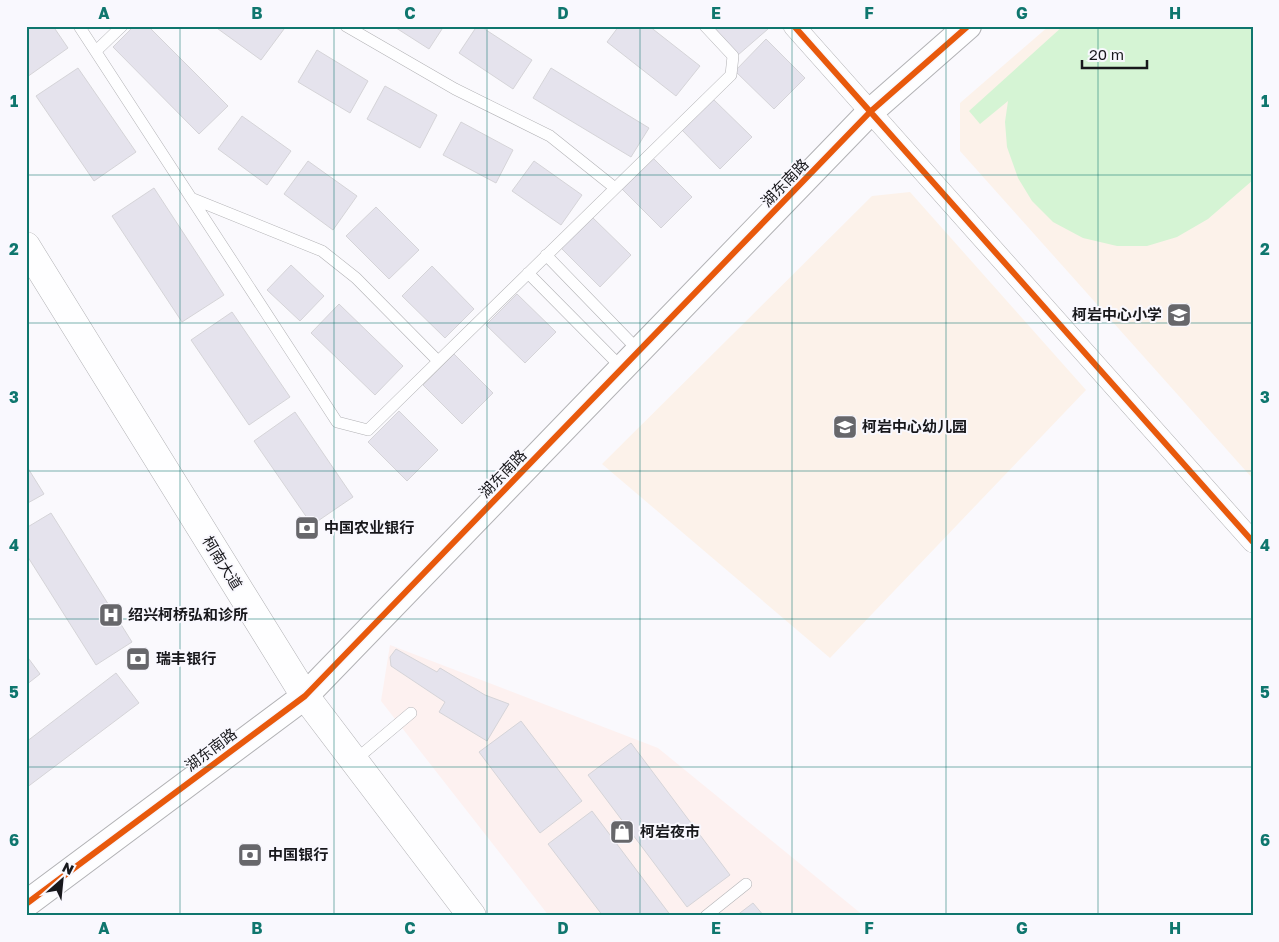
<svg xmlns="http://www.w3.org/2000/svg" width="1279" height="942" font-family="'Golos Text','Noto Sans SC',sans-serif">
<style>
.commercial{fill:#fdf1f0}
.education{fill:#fcf2ea}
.green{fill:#d5f4d4}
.building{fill:#e5e3ed;stroke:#d5d4d8}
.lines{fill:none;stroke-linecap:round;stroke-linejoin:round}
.service-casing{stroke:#b2b2b5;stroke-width:12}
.minor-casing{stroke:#b2b2b5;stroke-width:22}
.tertiary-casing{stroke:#b2b2b5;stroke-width:28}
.secondary-casing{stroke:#b2b2b5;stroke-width:29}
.service{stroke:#fefeff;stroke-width:11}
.minor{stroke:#fefeff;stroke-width:21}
.tertiary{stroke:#fefeff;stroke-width:26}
.secondary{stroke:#fefeff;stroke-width:28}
.cycleway-casing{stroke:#f9f8fe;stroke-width:9}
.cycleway{stroke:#e8590c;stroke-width:6}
.grid{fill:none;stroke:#0f766e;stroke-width:1;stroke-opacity:0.55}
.labels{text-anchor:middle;stroke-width:4;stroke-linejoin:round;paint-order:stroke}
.street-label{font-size:15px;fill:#18181c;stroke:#f9f8fe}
.poi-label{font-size:15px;font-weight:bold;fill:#18181c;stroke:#f9f8fe;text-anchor:start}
.neatline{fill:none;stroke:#0f766e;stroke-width:2}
.grid-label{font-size:16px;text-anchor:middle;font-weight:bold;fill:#0f766e}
</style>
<rect width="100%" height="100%" fill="#faf9fd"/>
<!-- commercial -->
<path class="commercial" d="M390 645 658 748 864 916H549L381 701Z"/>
<!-- education -->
<path class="education" d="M1049 26H1253V479L960 151V103Z
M910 192 1086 390 830 658 602 464 872 196Z"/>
<!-- green -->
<path class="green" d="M1063 26H1253V180L1208 219 1177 237 1147 246H1117L1083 238 1053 222 1032 201 1018 178 1007 147 1005 122 1008 101 980 124 969 111Z"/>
<!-- building -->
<path class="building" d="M26 26H53L68 48 27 77Z
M134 26H148L228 106 199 134 113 47Z
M214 26H280L284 29 261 60Z
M393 26H444L429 49Z
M477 26H480L532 60 513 89 459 53Z
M619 26H649L700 66 676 96 607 42Z
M713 26H766L768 29 738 55Z
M766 39 805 78 774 109 735 71Z
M317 50 368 81 350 113 298 82Z
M78 68 136 152 94 181 36 96Z
M551 68 649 128 631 157 533 98Z
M385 86 437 115 420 148 367 119Z
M713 99 752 137 720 169 682 130Z
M242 116 291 151 267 185 218 149Z
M461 122 513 150 496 183 443 155Z
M653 158 692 197 661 228 622 189Z
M308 161 357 196 333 230 284 194Z
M534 161 582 195 561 225 512 191Z
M154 188 224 295 182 322 112 216Z
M376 207 419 250 389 279 346 236Z
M592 217 631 255 600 287 561 248Z
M291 265 324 296 300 321 267 290Z
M432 266 474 309 445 338 402 296Z
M517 294 556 332 525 363 486 325Z
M339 304 403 366 375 395 311 333Z
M232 312 290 397 249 425 191 340Z
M454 354 493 393 462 424 423 385Z
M399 411 438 450 407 481 368 442Z
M295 412 353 497 312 525 254 441Z
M26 465 44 494 26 504Z
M51 513 132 642 96 665 26 554V528Z
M396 649 437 672 440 668 485 695 509 704 487 741 439 712 445 702 391 666 390 657Z
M26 655 40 674 26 685Z
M116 673 139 703 26 788V742Z
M521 721 582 801 540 833 479 752Z
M631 743 730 875 687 907 588 775Z
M592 811 671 916H603L548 844Z
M753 903 764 916H736Z"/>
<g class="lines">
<defs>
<path id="service" d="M79 26 337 422 368 430 731 75 733 56 705 26
M346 26 455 89 550 136 615 188
M96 51 122 26
M191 198 322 251 356 278 438 361
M546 255 639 351
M528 273 622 368
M354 761 411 713
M706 916 746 884"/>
<path id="minor" d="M794 26 1253 542"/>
<path id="tertiary" d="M26 904 305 696 870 112 968 26"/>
<path id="secondary" d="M26 246 305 696 472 916"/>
</defs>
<!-- service casing -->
<use href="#service" class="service-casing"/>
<!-- minor casing -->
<use href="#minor" class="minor-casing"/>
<!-- tertiary casing -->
<use href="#tertiary" class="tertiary-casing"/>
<!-- secondary casing -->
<use href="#secondary" class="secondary-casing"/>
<!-- service -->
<use href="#service" class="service"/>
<!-- minor -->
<use href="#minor" class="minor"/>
<!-- tertiary -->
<use href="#tertiary" class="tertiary"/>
<!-- secondary -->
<use href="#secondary" class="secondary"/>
<defs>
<path id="cycleway" d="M794 26 1253 542
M26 904 305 696 870 112 968 26"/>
</defs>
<!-- cycleway casing -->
<use href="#cycleway" class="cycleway-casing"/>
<!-- cycleway -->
<use href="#cycleway" class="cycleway"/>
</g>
<!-- grid -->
<path class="grid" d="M180 26V916M334 26V916M487 26V916M640 26V916M792 26V916M946 26V916M1098 26V916M26 175H1253M26 323H1253M26 471H1253M26 619H1253M26 767H1253"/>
<!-- icons -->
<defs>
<symbol id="school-square" viewBox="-11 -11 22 22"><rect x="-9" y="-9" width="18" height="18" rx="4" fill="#67676b" stroke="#f9f8fe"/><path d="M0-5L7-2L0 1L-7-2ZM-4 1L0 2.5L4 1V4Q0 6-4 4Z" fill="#fff"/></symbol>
<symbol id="bank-square" viewBox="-11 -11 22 22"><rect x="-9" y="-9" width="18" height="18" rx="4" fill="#67676b" stroke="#f9f8fe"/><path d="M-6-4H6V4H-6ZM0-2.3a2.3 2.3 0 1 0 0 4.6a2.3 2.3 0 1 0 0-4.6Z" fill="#fff"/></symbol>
<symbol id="hospital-square" viewBox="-11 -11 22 22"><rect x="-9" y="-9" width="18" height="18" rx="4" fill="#67676b" stroke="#f9f8fe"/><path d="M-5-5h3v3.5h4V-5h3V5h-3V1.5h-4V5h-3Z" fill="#fff"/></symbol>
<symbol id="shop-square" viewBox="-11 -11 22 22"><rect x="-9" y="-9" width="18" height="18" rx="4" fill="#67676b" stroke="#f9f8fe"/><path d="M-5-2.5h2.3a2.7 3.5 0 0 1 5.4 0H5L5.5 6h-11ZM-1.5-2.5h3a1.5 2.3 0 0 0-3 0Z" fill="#fff"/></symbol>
</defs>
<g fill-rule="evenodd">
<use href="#school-square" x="1165" y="301" width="28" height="28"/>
<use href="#school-square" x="831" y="413" width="28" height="28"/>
<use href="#bank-square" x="293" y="514" width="28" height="28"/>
<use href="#hospital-square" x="97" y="601" width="28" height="28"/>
<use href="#bank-square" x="124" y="645" width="28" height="28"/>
<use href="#shop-square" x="608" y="818" width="28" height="28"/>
<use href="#bank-square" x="236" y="841" width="28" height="28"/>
</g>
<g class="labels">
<!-- street labels -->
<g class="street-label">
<text transform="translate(785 183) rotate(-46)" y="5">湖东南路</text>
<text transform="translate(503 474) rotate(-46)" y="5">湖东南路</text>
<text transform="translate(222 563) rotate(58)" y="5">柯南大道</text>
<text transform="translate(211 750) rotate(-37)" y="5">湖东南路</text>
</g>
<!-- poi labels -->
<g class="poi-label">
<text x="1162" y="320" text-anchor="end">柯岩中心小学</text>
<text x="862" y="432">柯岩中心幼儿园</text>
<text x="324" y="533">中国农业银行</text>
<text x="128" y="620">绍兴柯桥弘和诊所</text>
<text x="156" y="664">瑞丰银行</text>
<text x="640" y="837">柯岩夜市</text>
<text x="268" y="860">中国银行</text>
</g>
</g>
<!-- border -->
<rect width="1279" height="942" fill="none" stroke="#f9f8fe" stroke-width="55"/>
<!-- north arrow -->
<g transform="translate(62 880) rotate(27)" stroke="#f9f8fe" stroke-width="4" paint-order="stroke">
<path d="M0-4L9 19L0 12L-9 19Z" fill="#18181c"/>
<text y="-8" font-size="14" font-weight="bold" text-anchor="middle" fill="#18181c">N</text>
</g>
<!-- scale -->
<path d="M1082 60v8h65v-8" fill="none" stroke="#18181c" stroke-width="2.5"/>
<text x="1089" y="60" font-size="15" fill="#18181c" stroke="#f9f8fe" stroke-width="4" paint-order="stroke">20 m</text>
<rect x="28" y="28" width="1224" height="886" class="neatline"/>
<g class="grid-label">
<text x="104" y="19">A</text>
<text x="257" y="19">B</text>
<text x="410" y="19">C</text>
<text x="563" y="19">D</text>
<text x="716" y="19">E</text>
<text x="869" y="19">F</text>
<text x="1022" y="19">G</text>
<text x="1175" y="19">H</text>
<text x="14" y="107">1</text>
<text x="1265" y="107">1</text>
<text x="14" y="255">2</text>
<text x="1265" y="255">2</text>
<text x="14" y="403">3</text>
<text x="1265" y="403">3</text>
<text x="14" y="551">4</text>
<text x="1265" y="551">4</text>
<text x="14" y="698">5</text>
<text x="1265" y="698">5</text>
<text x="14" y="846">6</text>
<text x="1265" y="846">6</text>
<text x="104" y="934">A</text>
<text x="257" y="934">B</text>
<text x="410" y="934">C</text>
<text x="563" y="934">D</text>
<text x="716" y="934">E</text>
<text x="869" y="934">F</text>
<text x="1022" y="934">G</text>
<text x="1175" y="934">H</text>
</g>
</svg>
